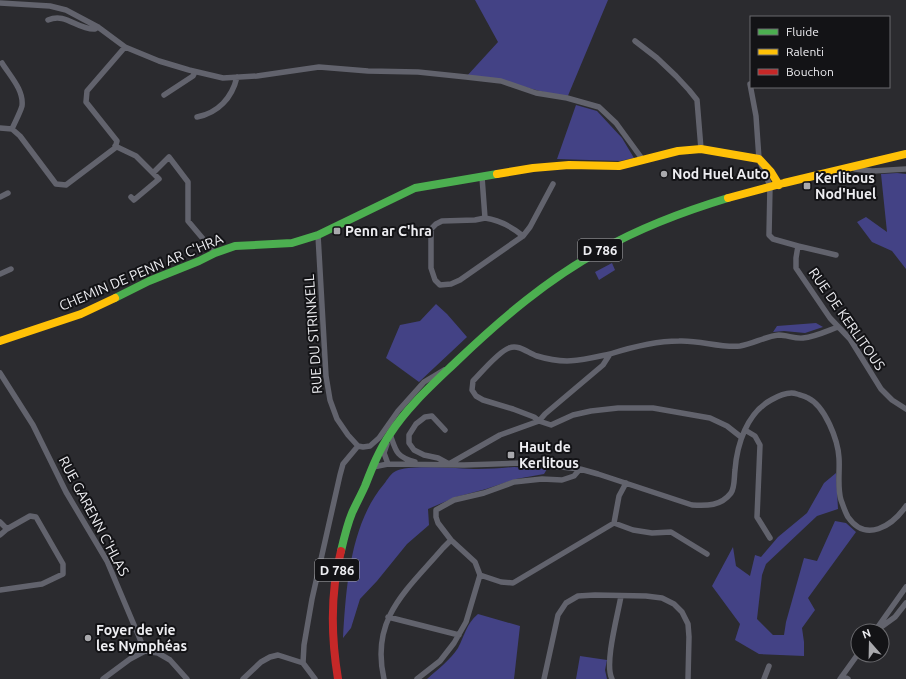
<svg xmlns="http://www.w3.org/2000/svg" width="906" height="679" font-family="Ubuntu,sans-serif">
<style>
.green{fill:#434285}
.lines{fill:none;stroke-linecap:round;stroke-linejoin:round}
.street{stroke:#62636d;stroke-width:5.5}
.fast{stroke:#4caf50;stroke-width:8}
.slow{stroke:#ffc107;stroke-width:8}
.jam{stroke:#c62828;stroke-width:8}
.poi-dot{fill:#a9a9ad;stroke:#131316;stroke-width:1.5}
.labels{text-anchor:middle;stroke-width:4;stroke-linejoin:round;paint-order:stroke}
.shield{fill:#131316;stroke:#acacaf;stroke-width:1}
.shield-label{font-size:13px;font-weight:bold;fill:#ededf1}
.poi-label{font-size:14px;font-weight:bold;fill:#ededf1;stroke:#131316;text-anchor:start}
.street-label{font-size:14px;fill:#ededf1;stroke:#131316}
</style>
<rect width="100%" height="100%" fill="#2b2b2f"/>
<!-- green -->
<path class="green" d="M475 0H608L567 98 501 81 466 77 498 42Z
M576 105 597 111 622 138 634 158 620 161 557 159Z
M897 173 906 174V269L892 251 872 242 857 222 866 217 887 232 881 174Z
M612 263 615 270 599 280 595 272Z
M436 304 447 314 467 337 419 382 386 358 400 325 420 321Z
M816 323 823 327 805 333 784 331 773 332 777 326Z
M514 467 547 469 544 474 516 479 486 489 456 497 428 509 429 525 407 544 377 581 360 599 351 628 343 638C346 588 350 524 384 484 387 480 391 473 396 471 409 464 461 469 478 469 490 469 502 468 514 467Z
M836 473 838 509 817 516 766 564 762 575 757 619 773 635H784L786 622 804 558 817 561 835 521 846 523 856 532 808 598 815 610 802 628 804 642V656L759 654 735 640 740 624 712 586 733 547 736 566 750 576 755 555 761 557 778 537 807 513 824 483Z
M478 614 520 626 514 679H427C437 670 450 660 458 648 465 635 466 624 478 614Z
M580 656 607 660 605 670 607 679H576Z"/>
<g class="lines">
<!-- street -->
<path class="street" d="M0 3 50 6 66 10 98 27 125 47 159 61 189 70 223 78 257 76 319 67 368 71 418 72 466 77 501 81 536 93 567 98 599 107 616 123 643 160
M48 20C66 12 77 30 95 29L98 27
M635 41 657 58 676 76 689 90 697 100 701 149
M2 63C10 76 24 90 22 106 20 113 15 122 12 129
M750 84 756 116 759 159 770 186 769 235 773 239 798 246
M164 95 193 76 195 72
M197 117C218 113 232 98 237 77
M0 128 12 129 20 136 56 184 66 185 115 148 117 141 86 102 87 91 125 47
M115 146 136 156 159 179 134 200 131 197
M855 169 872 171 906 169
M153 173 169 157 188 182V221L215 253
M482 177 485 218 475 220 442 221 436 224 431 229V268L435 280 440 285 451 284 460 280 523 236C512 227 500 220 485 218
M0 197 8 193
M318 235 326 376 330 400 337 419 348 435 358 446
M523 236 530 227 553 184
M836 255 798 246 796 258V268L830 318 850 339 881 389 892 400 906 409
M0 274 11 269
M610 354C582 360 566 365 537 356 528 353 519 344 509 348 498 352 481 373 473 381L472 390 476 396 483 400 513 409 534 417 539 421 551 425 573 415 591 411 618 408H653L710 418 727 426 741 437
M0 373 33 425 66 492 107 561 145 651 130 659 103 679
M445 430 432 416 425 417 416 424 409 435V443L414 450 424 455 438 458 449 464 500 435 539 421 545 414 603 365 610 354C632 347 655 341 679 341 700 340 720 348 740 346 753 344 766 336 779 335 787 335 795 339 803 338 815 337 827 331 838 327
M745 430 755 436 760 445 757 517 770 538
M390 434C396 451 396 457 415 462
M387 444 384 453 388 464 464 465 523 463 580 469 598 474 692 505C707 506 721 506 731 493 735 487 734 477 735 470 737 444 747 413 771 400 778 396 789 391 797 394 800 395 805 396 808 398 825 406 838 440 839 458 840 471 837 487 841 500 843 505 845 512 848 517 866 543 892 526 906 506
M358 446 363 447 370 446 379 438 398 411 424 382 444 370
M373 467 388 464
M0 522 7 529 0 535
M614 523 633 530 652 533 671 532 707 554
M480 575 501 582 513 583 614 523 619 496 626 483
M0 590 42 584 63 574V564L36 517 30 516 7 529
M388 617 459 635
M877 630 895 617 906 603
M875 631 906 587
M145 651 158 653 170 660 187 679
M303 663 304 645 312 599 340 475 343 464 358 446
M842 676 848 679
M243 679 261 662 270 657 278 655 303 663 315 679
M384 679C370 618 407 590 443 548L451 540
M417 679 440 661 454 643 466 622 480 575 475 562 451 540 438 523 436 517V510L454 500 484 493 514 482 542 479 562 480 574 476 580 469
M544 679 558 615 566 603 578 596 595 595 646 596 662 598 674 604 682 612 688 624 689 637 688 679
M612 679C604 664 618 614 621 596
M764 679 769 666
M840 679 858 654"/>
<!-- fast -->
<path class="fast" d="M115 298 149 281 199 261 215 253 235 246 292 243 318 235 415 188 497 174
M341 551C344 538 347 525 352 513 356 504 361 495 365 486 372 468 379 450 390 434 408 406 433 384 457 361 501 319 549 278 603 249 642 227 685 211 728 198"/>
<!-- slow -->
<path class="slow" d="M497 174 533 168 569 165 619 166 678 151 701 149 759 159 771 172 779 185
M728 198 784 183 906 154
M0 341 81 314 115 298"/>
<!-- jam -->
<path class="jam" d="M338 679C331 636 330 593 341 551"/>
</g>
<!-- markers -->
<g class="poi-dot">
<circle cx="664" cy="174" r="4"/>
<rect x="803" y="182" width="8" height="8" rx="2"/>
<rect x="333" y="227" width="8" height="8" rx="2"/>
<rect x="507" y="451" width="8" height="8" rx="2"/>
<circle cx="88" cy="638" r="4"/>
</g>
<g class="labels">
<!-- shield labels -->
<g class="shield">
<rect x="578" y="239" width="44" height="22" rx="3"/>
<rect x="315" y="559" width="44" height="22" rx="3"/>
</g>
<g class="shield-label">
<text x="600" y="255">D 786</text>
<text x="337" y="575">D 786</text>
</g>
<!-- poi labels -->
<g class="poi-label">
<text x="672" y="179">Nod Huel Auto</text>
<text x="815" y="183">Kerlitous<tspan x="815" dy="16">Nod'Huel</tspan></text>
<text x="345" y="236">Penn ar C'hra</text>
<text x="519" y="452">Haut de<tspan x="519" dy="16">Kerlitous</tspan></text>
<text x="96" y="635">Foyer de vie<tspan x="96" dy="16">les Nymphéas</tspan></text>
</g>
<!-- street labels -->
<g class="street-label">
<text transform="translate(141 272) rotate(-23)" y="5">CHEMIN DE PENN AR C'HRA</text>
<text transform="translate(847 319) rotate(55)" y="5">RUE DE KERLITOUS</text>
<text transform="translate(313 334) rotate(-94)" y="5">RUE DU STRINKELL</text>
<text transform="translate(94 516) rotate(62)" y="5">RUE GARENN C'HLAS</text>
</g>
</g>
<!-- legend -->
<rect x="750" y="16" width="140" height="72" fill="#131316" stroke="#6a6a6e"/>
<rect x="758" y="29" width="20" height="6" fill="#4caf50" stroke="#6a6a6e"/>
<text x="786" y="36" font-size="12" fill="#ededf1">Fluide</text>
<rect x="758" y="49" width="20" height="6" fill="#ffc107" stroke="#6a6a6e"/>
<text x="786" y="56" font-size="12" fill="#ededf1">Ralenti</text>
<rect x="758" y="69" width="20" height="6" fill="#c62828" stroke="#6a6a6e"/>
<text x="786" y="76" font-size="12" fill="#ededf1">Bouchon</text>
<!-- north arrow -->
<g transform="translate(870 643) rotate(340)"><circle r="19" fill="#131316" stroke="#6a6a6e"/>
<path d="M0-3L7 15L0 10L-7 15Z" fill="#a9a9ad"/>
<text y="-6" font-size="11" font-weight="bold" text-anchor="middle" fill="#ededf1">N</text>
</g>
</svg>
